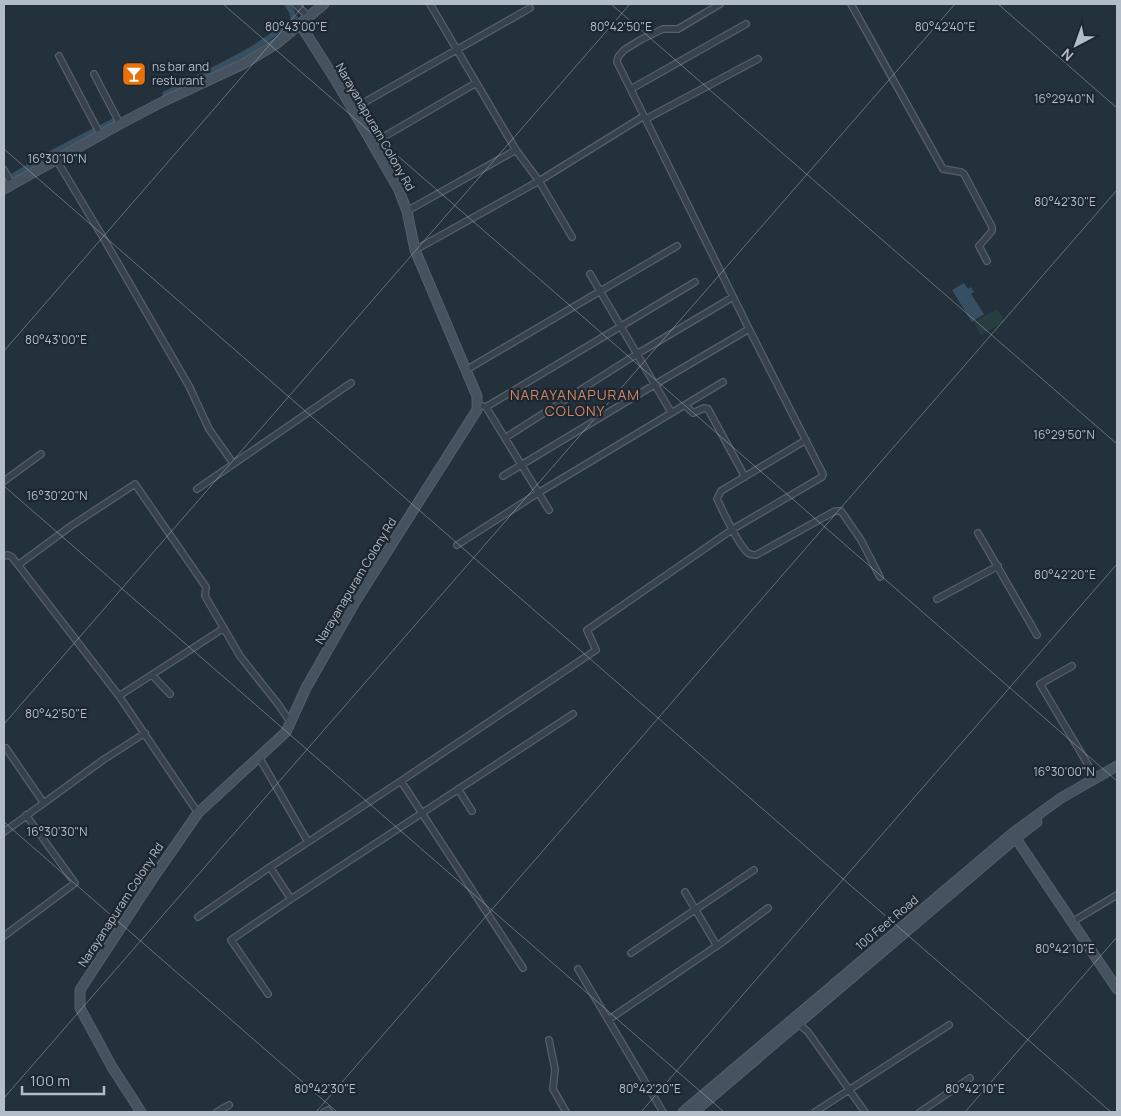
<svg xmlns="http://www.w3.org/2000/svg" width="1121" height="1116" font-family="Manrope,sans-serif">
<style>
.green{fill:#263f3e}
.water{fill:#374f63}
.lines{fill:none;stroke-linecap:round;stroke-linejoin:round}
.canal{stroke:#374f63;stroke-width:5.5}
.street-casing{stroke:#55606a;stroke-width:8}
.secondary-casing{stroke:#55606a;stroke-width:11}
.street{stroke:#37424c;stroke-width:5.5}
.secondary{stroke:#45525f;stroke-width:9}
.ticks{fill:none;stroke:#b3bdc8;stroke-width:1;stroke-opacity:0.45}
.labels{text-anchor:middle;stroke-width:4.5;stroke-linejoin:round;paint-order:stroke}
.poi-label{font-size:12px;fill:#b3bdc8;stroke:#1c2731;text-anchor:start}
.street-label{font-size:12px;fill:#b3bdc8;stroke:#1c2731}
.neighbourhood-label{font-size:14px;letter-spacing:1px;fill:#d38663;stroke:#1c2731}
.ticks-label{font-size:12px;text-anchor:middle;fill:#b3bdc8;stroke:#1c2731;stroke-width:4.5;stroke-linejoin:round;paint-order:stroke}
</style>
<rect width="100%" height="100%" fill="#23313c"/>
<!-- green -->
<path class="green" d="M997 309 1005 321 981 335 974 322Z"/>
<!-- water -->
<path class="water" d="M964 283 968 289 971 287 974 292 971 294 984 314 972 322 952 290Z"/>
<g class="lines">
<!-- canal -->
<path class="canal" d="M287 4 292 12 293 18H295
M165 94C205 72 250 56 285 25
M102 127 114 121
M13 176 44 157 94 131
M4 182 5 181"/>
<defs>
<path id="street" d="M295 4 308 16
M430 4 516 150 539 181 572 237
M851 4 943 169 961 172 964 174 992 227V231L979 246 987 261
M59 56 100 134
M94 74 120 124
M631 89 746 24
M358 106 530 8
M644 116 617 62 618 57 624 50 642 39 663 29H678L720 4
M646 119 758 59
M380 139 476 83
M56 159 101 234 189 386 209 429 233 463
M4 170 12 184
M407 211 516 150
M415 250 539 181 644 116 749 329 823 474 822 477 733 529 587 630 596 650 401 781 523 968
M590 274 671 412
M466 370 677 246
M685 405 693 413 704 408 708 409 745 477
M483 406 486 407 549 510
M486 407 695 282
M505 438 637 354 733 297
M806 440 721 491 717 499C723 511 738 545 748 553 751 555 752 555 756 555L835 511H841L861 540 880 577
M503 476 654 385 749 329
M4 481 41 454
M197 489 351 383
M978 533 1037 635
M457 545 538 493 723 382
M4 556 8 555 12 557 119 696 198 813
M18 565 71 526 135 484 206 587 205 596 240 656 278 704 291 723
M937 599 998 566
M1072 666 1040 684 1096 778
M152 675 170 694
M119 696 224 628
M6 748 43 802
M259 757 308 842
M458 789 472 811
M4 832 103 760 145 733
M270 867 291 899 573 714
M685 892 717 946
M198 917 270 867 401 781
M1072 922 1117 895
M4 936 75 883 26 815
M631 953 754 870
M578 969 663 1112
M268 994 231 940 291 899
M608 1020 721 943 768 908
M798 1023 808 1032 865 1112
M549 1040 555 1069 553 1089 566 1112
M217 1112 229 1105
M324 1112 328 1110 329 1112
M815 1112 949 1025
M920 1112 970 1078"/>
<path id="secondary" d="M4 189 120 124 164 101 243 64 276 44 324 4
M1013 834 1117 989
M141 1112 112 1067 80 1008V990L153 878 198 813 286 732 306 688 355 602 477 410V396L415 250 407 211 398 188 335 79 300 24
M683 1112 1013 833 1061 798 1117 766
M694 1112 1016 838 1037 822"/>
</defs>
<!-- street casing -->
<use href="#street" class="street-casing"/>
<!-- secondary casing -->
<use href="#secondary" class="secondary-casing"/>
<!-- street -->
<use href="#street" class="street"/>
<!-- secondary -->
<use href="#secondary" class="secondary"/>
</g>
<!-- ticks -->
<path class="ticks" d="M223 4 1117 781M611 4 1117 444M998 4 1117 108M4 149 1111 1112M4 351 305 4M4 486 724 1112M4 724 630 4M4 822 337 1112M4 1098 955 4M316 1112 1117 190M641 1112 1117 564M965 1112 1117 937"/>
<!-- icons -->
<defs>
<symbol id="bar-square" viewBox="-11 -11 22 22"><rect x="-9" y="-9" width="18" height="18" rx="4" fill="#e8710a" stroke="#1c2731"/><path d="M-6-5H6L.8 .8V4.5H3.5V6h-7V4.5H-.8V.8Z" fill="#fff"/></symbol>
</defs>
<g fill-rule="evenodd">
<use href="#bar-square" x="120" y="60" width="28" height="28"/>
</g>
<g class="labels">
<!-- poi labels -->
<g class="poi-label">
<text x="152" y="71">ns bar and<tspan x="152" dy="14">resturant</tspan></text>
</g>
<!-- street labels -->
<g class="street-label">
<text transform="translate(375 127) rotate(60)" y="4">Narayanapuram Colony Rd</text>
<text transform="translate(356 581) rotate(-59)" y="4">Narayanapuram Colony Rd</text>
<text transform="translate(121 905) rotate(-57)" y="4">Narayanapuram Colony Rd</text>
<text transform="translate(887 923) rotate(-40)" y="4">100 Feet Road</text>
</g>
<!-- neighbourhood labels -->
<g class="neighbourhood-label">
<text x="575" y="400">NARAYANAPURAM<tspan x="575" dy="16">COLONY</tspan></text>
</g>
</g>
<g class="ticks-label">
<text x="296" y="31">80°43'00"E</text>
<text x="621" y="31">80°42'50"E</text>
<text x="945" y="31">80°42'40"E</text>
<text x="1064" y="103">16°29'40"N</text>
<text x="57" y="163">16°30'10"N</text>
<text x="1065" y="206">80°42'30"E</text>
<text x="56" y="344">80°43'00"E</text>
<text x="1064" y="439">16°29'50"N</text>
<text x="57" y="500">16°30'20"N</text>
<text x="1065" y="579">80°42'20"E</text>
<text x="56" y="718">80°42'50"E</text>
<text x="1064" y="776">16°30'00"N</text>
<text x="57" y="836">16°30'30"N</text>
<text x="1065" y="953">80°42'10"E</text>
<text x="325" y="1093">80°42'30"E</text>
<text x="650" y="1093">80°42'20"E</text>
<text x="975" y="1093">80°42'10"E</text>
</g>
<!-- border -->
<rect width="1121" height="1116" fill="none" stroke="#b3bdc8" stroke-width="10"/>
<!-- north arrow -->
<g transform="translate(1076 45) rotate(221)" stroke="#1c2731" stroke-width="4" paint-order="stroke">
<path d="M0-4L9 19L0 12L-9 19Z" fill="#b3bdc8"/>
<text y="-8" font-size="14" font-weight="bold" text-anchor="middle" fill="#b3bdc8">N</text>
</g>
<!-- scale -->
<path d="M22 1086v8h82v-8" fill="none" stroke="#b3bdc8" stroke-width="2.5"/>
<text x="30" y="1086" font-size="15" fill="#b3bdc8" stroke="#1c2731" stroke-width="4" paint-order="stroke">100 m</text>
</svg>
